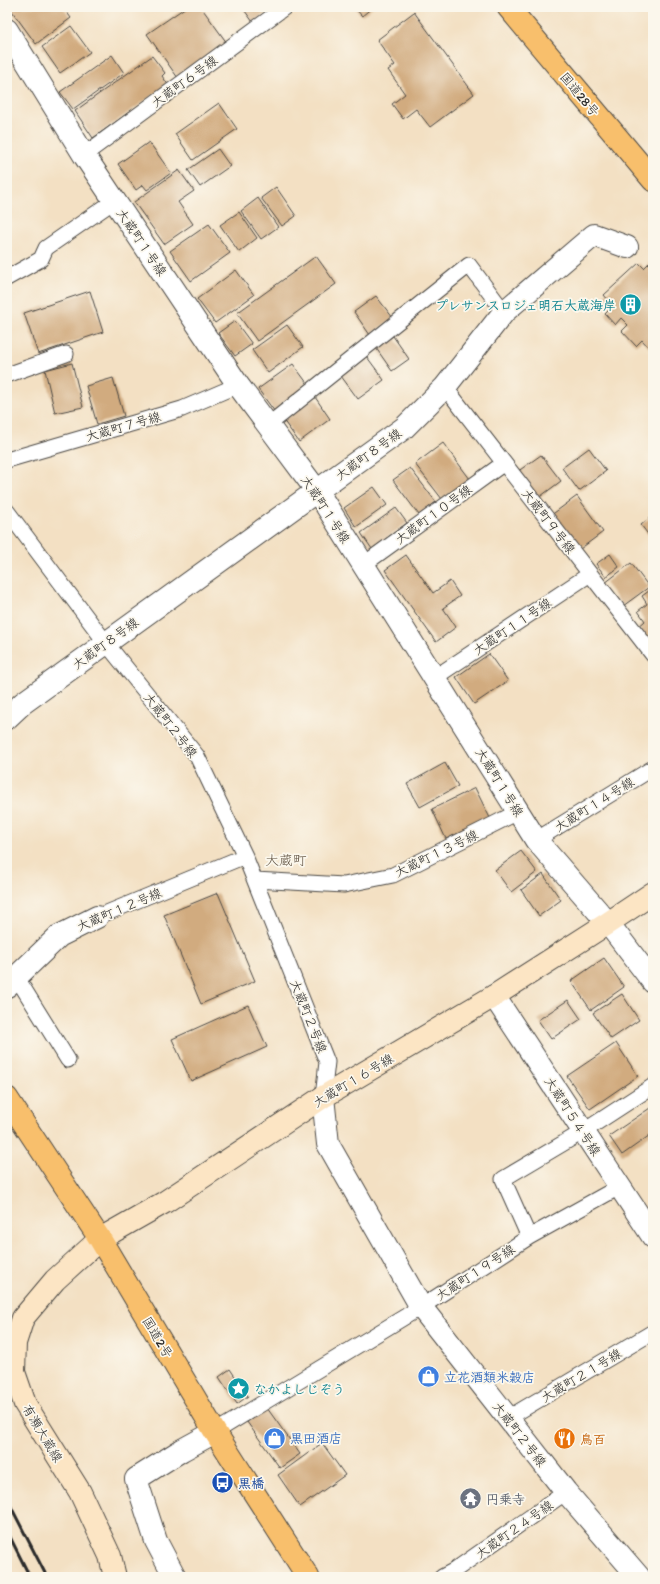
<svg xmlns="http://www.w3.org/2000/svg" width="660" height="1584" font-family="Itim,'Klee One',sans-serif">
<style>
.building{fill:#d1ab7f}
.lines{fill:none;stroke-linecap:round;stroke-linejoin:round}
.lane-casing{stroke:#494642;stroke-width:17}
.street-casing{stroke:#494642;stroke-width:24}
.secondary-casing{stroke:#494642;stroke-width:24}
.highway-casing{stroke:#494642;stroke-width:24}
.lane{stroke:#fff;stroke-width:15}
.street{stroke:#fff;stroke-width:22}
.secondary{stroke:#fce5c4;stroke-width:22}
.highway{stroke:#f8bf6c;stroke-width:22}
.rail{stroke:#2b2b2b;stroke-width:3}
.labels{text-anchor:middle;stroke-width:3.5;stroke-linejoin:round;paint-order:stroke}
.street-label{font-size:13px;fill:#2b2b2b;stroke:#fbf7ec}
.culture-label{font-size:13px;font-weight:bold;fill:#0d838f;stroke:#fbf7ec;text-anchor:end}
.shop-label{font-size:13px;font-weight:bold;fill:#366cbe;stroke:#fbf7ec;text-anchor:start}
.food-label{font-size:13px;font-weight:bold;fill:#c56008;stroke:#fbf7ec;text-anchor:start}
.transit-label{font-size:13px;font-weight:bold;fill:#164399;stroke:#fbf7ec;text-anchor:start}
.worship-label{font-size:13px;font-weight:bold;fill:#5b616d;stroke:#fbf7ec;text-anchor:start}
.neighbourhood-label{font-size:14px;fill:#655848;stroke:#fbf7ec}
</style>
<rect width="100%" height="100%" fill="#fbf7ec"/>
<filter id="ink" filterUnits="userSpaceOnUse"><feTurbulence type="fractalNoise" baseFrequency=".025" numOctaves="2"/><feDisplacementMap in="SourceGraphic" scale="8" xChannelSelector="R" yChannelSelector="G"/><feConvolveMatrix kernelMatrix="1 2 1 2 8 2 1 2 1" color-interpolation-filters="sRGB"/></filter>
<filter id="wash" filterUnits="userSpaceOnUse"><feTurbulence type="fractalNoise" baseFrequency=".012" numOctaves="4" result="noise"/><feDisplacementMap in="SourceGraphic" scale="16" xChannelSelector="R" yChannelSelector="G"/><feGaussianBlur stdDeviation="0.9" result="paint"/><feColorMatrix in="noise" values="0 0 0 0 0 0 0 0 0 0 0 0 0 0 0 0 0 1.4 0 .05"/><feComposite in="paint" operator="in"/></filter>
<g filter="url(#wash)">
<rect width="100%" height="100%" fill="#f3e0c3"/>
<g id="blocks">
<!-- building -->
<path class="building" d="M9 7H63L71 18 36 44Z
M186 7H201L227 43 178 78 147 34Z
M242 7H274L253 22Z
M354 7H373L362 16Z
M414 12 474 94 430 127 416 109 403 119 392 104 405 94 388 70 395 65 377 40Z
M71 26 90 52 60 73 42 47Z
M112 55 124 73 73 109 60 92Z
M152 56 165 73 162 76 169 86 153 95 93 138 75 111Z
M219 103 237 129 193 160 175 134Z
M149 142 171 173 147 190 143 185 136 190 118 164Z
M218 149 230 166 200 187 188 170Z
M179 170 194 191 178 202 193 224 164 244 134 202Z
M276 187 296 216 282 226 261 198Z
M258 198 278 227 261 239 241 211Z
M239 212 257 238 239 252 220 225Z
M209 224 230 253 191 281 170 251Z
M316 256 336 284 257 341 237 313Z
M639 263 644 268 649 263 653 267V352L642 340 636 346 622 331 628 325 621 318 615 325 605 314 611 308 607 303 609 301 604 295Z
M236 270 254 295 215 323 197 299Z
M90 291 103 332 38 354 24 313Z
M376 296 393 318 370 335 354 312Z
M235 321 252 344 235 356 218 333Z
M287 325 303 347 268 373 252 350Z
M393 336 409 359 392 371 376 348Z
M364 353 384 380 358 399 338 372Z
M72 363 83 407 55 413 45 370Z
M293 364 310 387 275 412 258 389Z
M113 378 124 416 97 424 86 386Z
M315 397 330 419 299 442 283 420Z
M443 443 470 479 442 499 415 464Z
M589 448 606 471 579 491 562 468Z
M541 455 561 481 537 499 517 472Z
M410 468 436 502 419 515 393 480Z
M374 487 387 505 356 527 344 508Z
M577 496 603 532 576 552 550 516Z
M396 508 407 523 372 549 361 533Z
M653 515V541L641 525Z
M610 554 619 567 606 577 596 564Z
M406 555 433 593 450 581 460 596 443 608 456 627 436 642 385 570Z
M631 563 649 587 623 606 605 583Z
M653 588V640L649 643 638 627 645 621 638 611 647 604 642 596Z
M489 654 508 681 474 704 456 677Z
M445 763 458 786 420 807 407 784Z
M475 788 490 818 446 839 432 809Z
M521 851 537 872 511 892 495 870Z
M543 874 561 900 539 916 521 890Z
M218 893 255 981 201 1004 164 915Z
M604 958 624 987 591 1010 571 981Z
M622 994 639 1020 611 1039 593 1013Z
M568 1000 581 1019 551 1039 538 1020Z
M248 1005 267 1047 191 1081 172 1039Z
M616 1043 638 1076 590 1109 567 1076Z
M653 1106V1133L622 1155 609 1136Z
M230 1369 248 1396 237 1404 219 1377Z
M267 1408 300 1454 280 1468 247 1422Z
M322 1443 345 1475 300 1507 278 1475Z"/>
</g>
</g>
<g filter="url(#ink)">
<use href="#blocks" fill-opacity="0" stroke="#494642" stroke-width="1"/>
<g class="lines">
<defs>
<path id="lane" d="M84 155 285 7
M7 278 41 259 46 248 114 201
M7 375 66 354
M445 387 653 655
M267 426 469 265 504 312
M7 460 182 409 238 385
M7 511 106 643 197 756 245 856 327 1062 323 1097
M363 565 504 463
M434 678 590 574
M536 840 653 768
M255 880 344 885 393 875 518 812
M97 917 245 856
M17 978 68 1060
M529 1237 619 1187
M508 1418 653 1332
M215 1432 421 1307 529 1237 503 1179 584 1131 653 1086
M442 1577 455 1570 566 1492"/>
<path id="street" d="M7 30 84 155 238 385 317 491 536 840 608 923 653 982
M7 718 23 703 404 428 445 387 504 312 594 235 627 247
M7 986 59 936 97 917
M494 996 653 1237
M323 1097 328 1144 421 1307 566 1492 639 1577
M175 1577 156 1541 136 1479 182 1450 215 1432"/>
<path id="secondary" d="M115 1577 110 1556 80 1492 25 1404 14 1372 15 1343 23 1318 55 1280 100 1239 165 1202 323 1097 494 996 608 923 653 893"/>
<path id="highway" d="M508 7 653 180
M7 1098 100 1239 215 1432 308 1577"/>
</defs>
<!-- lane casing -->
<use href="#lane" class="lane-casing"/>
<!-- street casing -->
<use href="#street" class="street-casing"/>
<!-- secondary casing -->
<use href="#secondary" class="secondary-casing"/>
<!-- highway casing -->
<use href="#highway" class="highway-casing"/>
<!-- lane -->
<use href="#lane" class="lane"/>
<!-- street -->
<use href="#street" class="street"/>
<!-- secondary -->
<use href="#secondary" class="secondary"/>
<!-- highway -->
<use href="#highway" class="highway"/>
<!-- rail -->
<path class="rail" d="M7 1499 47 1577
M7 1531 30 1577"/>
</g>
</g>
<!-- icons -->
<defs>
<symbol id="building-disc" viewBox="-11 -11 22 22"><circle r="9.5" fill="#0f9aa8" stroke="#fbf7ec"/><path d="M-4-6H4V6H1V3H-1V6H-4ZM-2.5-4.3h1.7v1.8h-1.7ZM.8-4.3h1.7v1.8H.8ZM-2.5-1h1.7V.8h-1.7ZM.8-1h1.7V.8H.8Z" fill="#fff"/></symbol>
<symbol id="shop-disc" viewBox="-11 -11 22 22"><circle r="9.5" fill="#3f7fe0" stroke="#fbf7ec"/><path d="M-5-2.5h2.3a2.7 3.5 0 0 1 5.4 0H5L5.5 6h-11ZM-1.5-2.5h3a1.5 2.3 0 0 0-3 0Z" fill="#fff"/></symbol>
<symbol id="sight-disc" viewBox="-11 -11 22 22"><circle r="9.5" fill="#0f9aa8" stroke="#fbf7ec"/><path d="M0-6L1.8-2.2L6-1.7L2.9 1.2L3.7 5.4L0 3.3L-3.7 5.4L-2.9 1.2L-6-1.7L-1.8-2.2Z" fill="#fff"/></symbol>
<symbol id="restaurant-disc" viewBox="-11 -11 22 22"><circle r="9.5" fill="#e8710a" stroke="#fbf7ec"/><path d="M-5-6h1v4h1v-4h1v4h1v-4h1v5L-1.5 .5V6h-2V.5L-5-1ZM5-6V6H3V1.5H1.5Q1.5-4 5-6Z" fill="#fff"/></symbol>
<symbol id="bus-disc" viewBox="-11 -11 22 22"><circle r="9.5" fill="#1a4fb4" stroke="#fbf7ec"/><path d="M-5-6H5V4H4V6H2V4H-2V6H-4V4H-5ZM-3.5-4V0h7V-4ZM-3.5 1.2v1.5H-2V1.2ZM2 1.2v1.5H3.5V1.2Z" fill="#fff"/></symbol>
<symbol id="temple-disc" viewBox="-11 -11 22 22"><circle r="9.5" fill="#6b7280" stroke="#fbf7ec"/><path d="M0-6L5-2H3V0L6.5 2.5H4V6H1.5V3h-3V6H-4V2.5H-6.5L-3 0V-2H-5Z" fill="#fff"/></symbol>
</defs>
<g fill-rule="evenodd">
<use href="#building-disc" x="618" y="292" width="25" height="25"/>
<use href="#shop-disc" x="416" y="1364" width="25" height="25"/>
<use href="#sight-disc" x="226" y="1376" width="25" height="25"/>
<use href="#shop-disc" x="262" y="1426" width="25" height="25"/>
<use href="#restaurant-disc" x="552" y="1426" width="25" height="25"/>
<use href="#bus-disc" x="210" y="1470" width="25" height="25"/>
<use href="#temple-disc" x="458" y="1486" width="25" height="25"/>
</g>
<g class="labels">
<!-- street labels -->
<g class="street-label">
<text transform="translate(184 81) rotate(-36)" y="5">大蔵町６号線</text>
<text transform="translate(580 94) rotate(50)" y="5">国道28号</text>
<text transform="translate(142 242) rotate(56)" y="5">大蔵町１号線</text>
<text transform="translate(123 426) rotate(-16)" y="5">大蔵町７号線</text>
<text transform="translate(368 454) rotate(-36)" y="5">大蔵町８号線</text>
<text transform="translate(326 509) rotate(57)" y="5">大蔵町１号線</text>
<text transform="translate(433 514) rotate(-36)" y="5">大蔵町１０号線</text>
<text transform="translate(549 521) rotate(52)" y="5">大蔵町９号線</text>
<text transform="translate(512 626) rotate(-34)" y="5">大蔵町１１号線</text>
<text transform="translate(105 643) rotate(-36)" y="5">大蔵町８号線</text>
<text transform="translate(171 725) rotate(52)" y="5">大蔵町２号線</text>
<text transform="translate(500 782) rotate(58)" y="5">大蔵町１号線</text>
<text transform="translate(594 804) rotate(-32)" y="5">大蔵町１４号線</text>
<text transform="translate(436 853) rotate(-26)" y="5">大蔵町１３号線</text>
<text transform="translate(119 909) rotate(-23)" y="5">大蔵町１２号線</text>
<text transform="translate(309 1016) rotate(68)" y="5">大蔵町２号線</text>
<text transform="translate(353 1080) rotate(-31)" y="5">大蔵町１６号線</text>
<text transform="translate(573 1116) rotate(57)" y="5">大蔵町５４号線</text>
<text transform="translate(475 1272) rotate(-33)" y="5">大蔵町１９号線</text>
<text transform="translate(158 1337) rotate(59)" y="5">国道2号</text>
<text transform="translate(581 1375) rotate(-31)" y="5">大蔵町２１号線</text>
<text transform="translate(43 1433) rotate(59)" y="5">有瀬大蔵線</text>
<text transform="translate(520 1434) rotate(52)" y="5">大蔵町２号線</text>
<text transform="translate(514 1529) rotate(-35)" y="5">大蔵町２４号線</text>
</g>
<!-- culture labels -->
<g class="culture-label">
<text x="616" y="310">プレサンスロジェ明石大蔵海岸</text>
<text x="254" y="1394" text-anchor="start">なかよしじぞう</text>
</g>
<!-- shop labels -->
<g class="shop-label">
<text x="444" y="1382">立花酒類米穀店</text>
<text x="290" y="1443">黒田酒店</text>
</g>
<!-- food labels -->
<g class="food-label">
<text x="580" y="1444">鳥百</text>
</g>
<!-- transit labels -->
<g class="transit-label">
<text x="238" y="1488">黒橋</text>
</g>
<!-- worship labels -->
<g class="worship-label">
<text x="486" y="1504">円乗寺</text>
</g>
<!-- neighbourhood labels -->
<g class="neighbourhood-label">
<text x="286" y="865">大蔵町</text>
</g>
</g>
<!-- margin -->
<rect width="660" height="1584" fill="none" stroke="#fbf7ec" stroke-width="24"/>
</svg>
